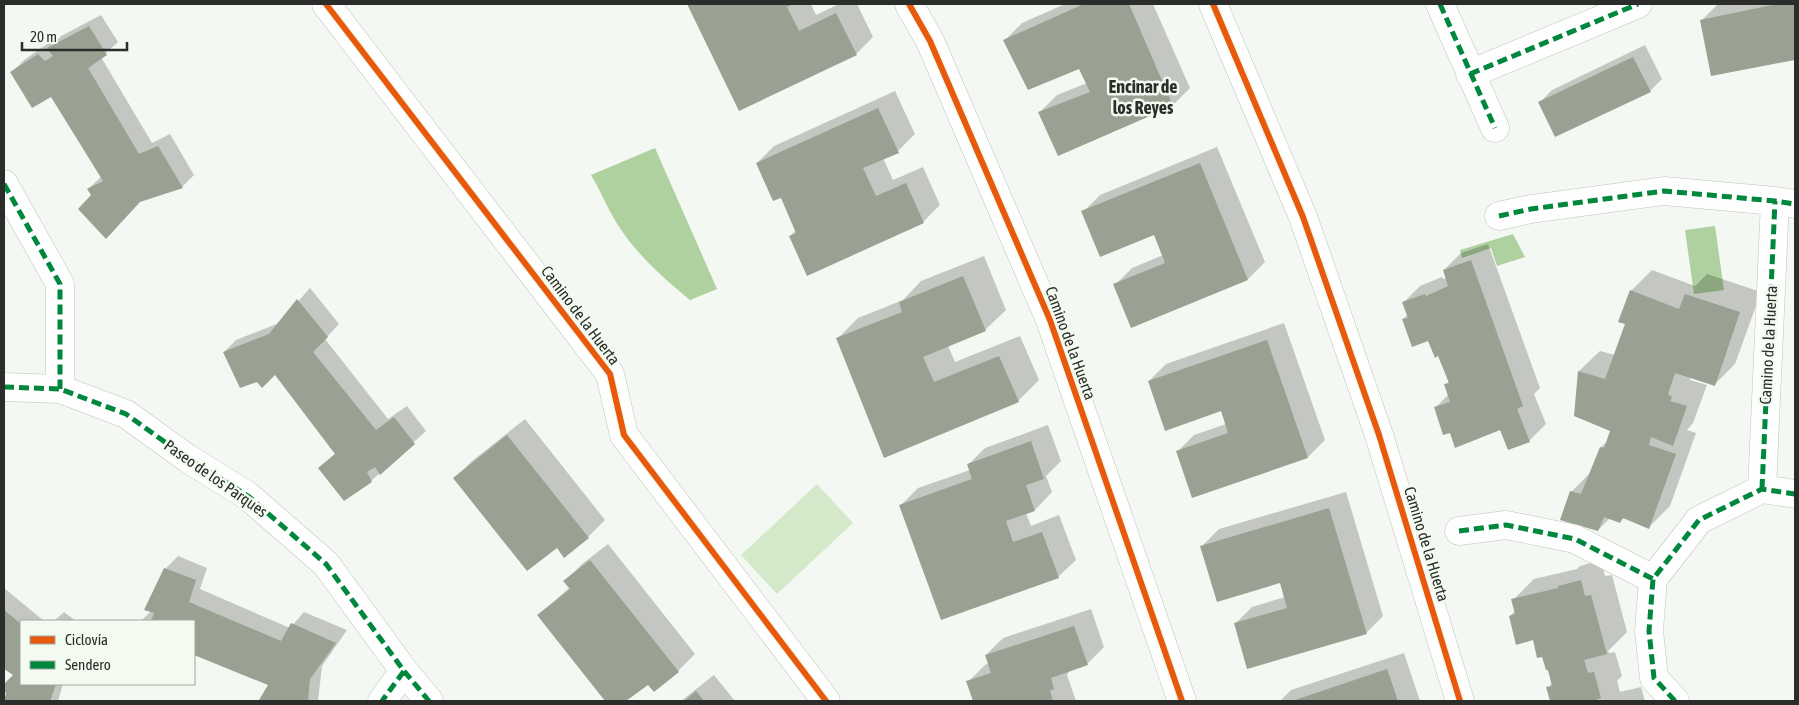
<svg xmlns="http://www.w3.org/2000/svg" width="1799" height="705" font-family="'Asap Condensed',sans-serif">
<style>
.green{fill:#d4e9c9}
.water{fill:#afd09f}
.shadow{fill:#0003}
.building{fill:#98a192}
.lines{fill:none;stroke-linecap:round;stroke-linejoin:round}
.minor-casing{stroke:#c0c3be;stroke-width:29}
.minor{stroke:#fdfefd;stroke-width:28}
.quiet{stroke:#00873e;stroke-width:5;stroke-dasharray:10 5;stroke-linecap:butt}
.cycleway-casing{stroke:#f3faf0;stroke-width:9}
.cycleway{stroke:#e8590c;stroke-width:6}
.labels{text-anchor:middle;stroke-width:5;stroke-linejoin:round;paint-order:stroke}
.street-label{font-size:16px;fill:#2a2d29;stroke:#f3faf0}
.neighbourhood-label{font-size:18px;font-weight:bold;fill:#2a2d29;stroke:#f3faf0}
</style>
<rect width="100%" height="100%" fill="#f4f8f2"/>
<!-- green -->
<path class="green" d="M817 484 853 523 777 594 741 555Z"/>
<!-- water -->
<path class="water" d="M655 148 717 289 690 300C663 278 635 253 616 222 607 207 600 190 591 175Z
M1715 226 1724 290 1694 294 1685 230Z
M1513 234 1525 257 1497 266 1491 248 1462 258 1460 250Z"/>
<!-- shadow -->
<path class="shadow" d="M688 4H811L816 15 839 4H857L873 37 856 54 739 110Z
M1065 4H1153L1190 88 1173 105 1059 154 1040 112 1057 95 1087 83 1080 67 1005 40 1022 23Z
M1718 4H1795V59L1712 75 1702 20Z
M101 15 118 42 101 57 152 143 170 134 194 175 182 187 88 189 102 176 51 95 12 72 24 60 50 42 53 45 61 36Z
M1645 45 1662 79 1650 91 1540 102 1552 90Z
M895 91 915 134 898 151 883 158 893 180 923 167 940 205 923 222 790 236 796 230 781 196 757 163 774 146Z
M1217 147 1265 262 1248 279 1115 285 1132 268 1163 255 1155 233 1083 212 1100 195Z
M1488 244 1540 388 1534 394 1546 424 1529 441 1501 428 1450 431 1435 408 1449 394 1446 385 1449 381 1439 354 1429 339 1403 319 1408 314 1403 303 1420 286 1442 277 1443 279 1447 278 1444 270 1461 253Z
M984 256 1006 310 985 330 948 346 955 362 1020 336 1039 380 1018 401 885 456 837 339 858 318 903 300 921 281Z
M1652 270 1695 286 1707 274 1761 292 1735 364 1714 385 1691 377 1690 380 1707 385 1693 423 1687 430 1696 433 1670 506 1649 527 1624 517 1620 522 1610 518 1598 530 1571 492 1591 472 1601 447 1608 441 1611 431 1579 371 1600 351 1615 355 1626 323 1631 291Z
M310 288 339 324 325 339 388 419 407 406 426 431 371 481 320 468 336 453 275 374 224 352 236 340 279 323Z
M1284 323 1325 440 1308 457 1177 452 1194 435 1226 424 1221 410 1149 381 1166 364Z
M525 419 605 520 588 537 557 546 455 478 472 461Z
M1048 425 1061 461 1046 476 1052 492 1035 510 1026 513 1031 526 1059 515 1076 560 1058 577 901 505 918 488 970 470 968 465 985 448Z
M1346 492 1383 616 1366 633 1235 624 1252 607 1285 597 1280 581 1202 546 1219 529Z
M608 544 695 654 678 671 648 683 624 701H606L539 615 570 587 565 581 582 564Z
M178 556 207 568 200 589 290 628 304 612 347 630 322 666 318 701H265L261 700 270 684 194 653V621H141L151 611 165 569Z
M1601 560 1605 576 1612 575 1627 632 1608 651 1609 653 1615 652 1622 676 1617 681 1620 692 1641 687 1645 701H1552L1548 688 1552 683 1543 656 1534 639 1510 616 1515 611 1513 600 1534 579 1577 569 1580 566Z
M4 588 44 621H21V684H63L58 701H4L7 692 4 690V686L14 675 4 667Z
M1091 609 1104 647 1087 664 1070 670 1067 675 1076 701H974L968 682 985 665 989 663 986 655 1003 638Z
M64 612 76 621H54Z
M1404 653 1420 701H1280L1291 690Z
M714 675 735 701H681Z"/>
<!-- building -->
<path class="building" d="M687 4H793L787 7 799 31 836 13 857 55 739 111Z
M1084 4H1129L1173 106 1058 156 1038 112 1090 92 1079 69 1028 90 1003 40Z
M1777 4H1795V60L1711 76 1700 20Z
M89 26 107 55 88 68 139 154 158 146 183 188 140 202 106 239 78 209 91 195 87 189 103 181 51 97 32 108 10 72 38 54 45 61 53 56 47 48Z
M1633 57 1651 92 1555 137 1538 102Z
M878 108 899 153 863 168 876 196 906 183 924 223 807 276 789 236 796 233 781 198 773 201 756 163Z
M1200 163 1248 280 1131 328 1113 284 1165 263 1154 235 1100 257 1081 211Z
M1471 260 1523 406 1517 409 1530 442 1508 450 1500 430 1455 448 1450 433 1443 435 1434 407 1450 402 1444 384 1449 383 1438 356 1435 358 1428 341 1412 347 1402 319 1408 318 1402 302 1425 294 1426 296 1448 286 1443 270Z
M963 276 986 331 923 357 934 382 999 356 1019 402 884 458 836 338 902 312 899 302Z
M1630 290 1679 309 1685 294 1740 312 1715 386 1675 373 1668 394 1672 397 1670 401 1687 406 1673 446 1651 437 1649 445 1676 454 1649 529 1623 518 1620 523 1604 517 1598 531 1560 520 1570 491 1581 494 1600 447 1604 448 1610 431 1574 416 1578 371 1605 379 1625 324 1618 322Z
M297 299 328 337 313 352 376 430 394 417 415 444 380 475 375 467 367 472 372 482 344 501 318 468 335 454 275 375 262 388 257 382 240 388 223 352 269 334Z
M1267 340 1308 458 1192 498 1176 451 1228 433 1221 411 1165 431 1148 381Z
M507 435 589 538 564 558 557 548 527 571 453 478Z
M1031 441 1044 479 1026 485 1035 511 1006 521 1013 542 1042 532 1059 578 941 620 899 505 972 479 967 464Z
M1329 508 1367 634 1247 669 1234 623 1287 608 1280 583 1217 602 1200 546Z
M590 560 679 672 654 692 648 685 626 701H605L537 615 570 589 563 581Z
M164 568 196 580 189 602 281 641 291 623 336 643 310 679 308 701 259 700 268 685 194 655V621H151L154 613 144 610Z
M1581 580 1585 596 1591 595 1607 654 1584 660 1588 673 1594 672 1601 698 1596 700V701H1550L1546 687 1552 686 1548 670H1546L1542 657 1537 658 1533 640 1516 645 1509 616 1515 614 1511 599 1558 588V586Z
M4 610 21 624V684H56L50 701H4L6 693 4 691V684L13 675 4 669Z
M1074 626 1088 665 1051 678 1054 689 1050 691 1053 701H973L966 681 991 673 985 655Z
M1387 669 1398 701H1292Z
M696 691 704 701H684Z"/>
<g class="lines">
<defs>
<path id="minor" d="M326 4 610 374 624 435 826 701
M909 4 930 41 1050 320 1182 701
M1213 4 1303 217 1379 435 1460 701
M1440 4 1495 128
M1470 74 1638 4
M4 184 60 284V389
M1499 216 1531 209 1664 191 1775 201 1795 204
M4 387 60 389 126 414 187 458 248 496 326 564 404 671 382 701
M1762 489 1775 201
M1459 531 1506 525 1575 539 1653 579
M404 671 429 701
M1675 701 1654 678 1649 631 1653 579 1699 520 1762 489 1795 494"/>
</defs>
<!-- minor casing -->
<use href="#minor" class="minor-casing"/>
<!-- minor -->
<use href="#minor" class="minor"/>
<!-- quiet -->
<path class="quiet" d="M1440 4 1495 128
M1470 74 1638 4
M4 184 60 284V389
M1499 216 1531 209 1664 191 1775 201 1795 204
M4 387 60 389 126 414 187 458 248 496 326 564 404 671 382 701
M1762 489 1775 201
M1459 531 1506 525 1575 539 1653 579
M404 671 429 701
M1675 701 1654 678 1649 631 1653 579 1699 520 1762 489 1795 494"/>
<defs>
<path id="cycleway" d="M326 4 610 374 624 435 826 701
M909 4 930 41 1050 320 1182 701
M1213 4 1303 217 1379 435 1460 701"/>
</defs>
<!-- cycleway casing -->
<use href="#cycleway" class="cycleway-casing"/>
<!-- cycleway -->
<use href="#cycleway" class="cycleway"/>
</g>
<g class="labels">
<!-- street labels -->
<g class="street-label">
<text transform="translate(581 315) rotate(53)" y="6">Camino de la Huerta</text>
<text transform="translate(1071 343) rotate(70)" y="6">Camino de la Huerta</text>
<text transform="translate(1768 345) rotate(-87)" y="6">Camino de la Huerta</text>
<text transform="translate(216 478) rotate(35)" y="6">Paseo de los Parques</text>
<text transform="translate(1427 544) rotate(73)" y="6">Camino de la Huerta</text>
</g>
<!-- neighbourhood labels -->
<g class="neighbourhood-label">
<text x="1143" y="93">Encinar de<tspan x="1143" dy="21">los Reyes</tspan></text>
</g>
</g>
<!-- border -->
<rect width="1799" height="705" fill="none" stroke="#2a2d29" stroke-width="10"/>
<!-- legend -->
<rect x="20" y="620" width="175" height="65" fill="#f3faf0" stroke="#a3a8a0"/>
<rect x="30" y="636" width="25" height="8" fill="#e8590c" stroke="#a3a8a0"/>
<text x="65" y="645" font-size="15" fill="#2a2d29">Ciclovía</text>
<rect x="30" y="661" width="25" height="8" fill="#00873e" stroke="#a3a8a0"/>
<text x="65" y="670" font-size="15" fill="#2a2d29">Sendero</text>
<!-- scale -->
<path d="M22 42v8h105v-8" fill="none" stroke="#2a2d29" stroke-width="2.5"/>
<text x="30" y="42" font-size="15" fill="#2a2d29" stroke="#f3faf0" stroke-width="4" paint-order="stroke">20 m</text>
</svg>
